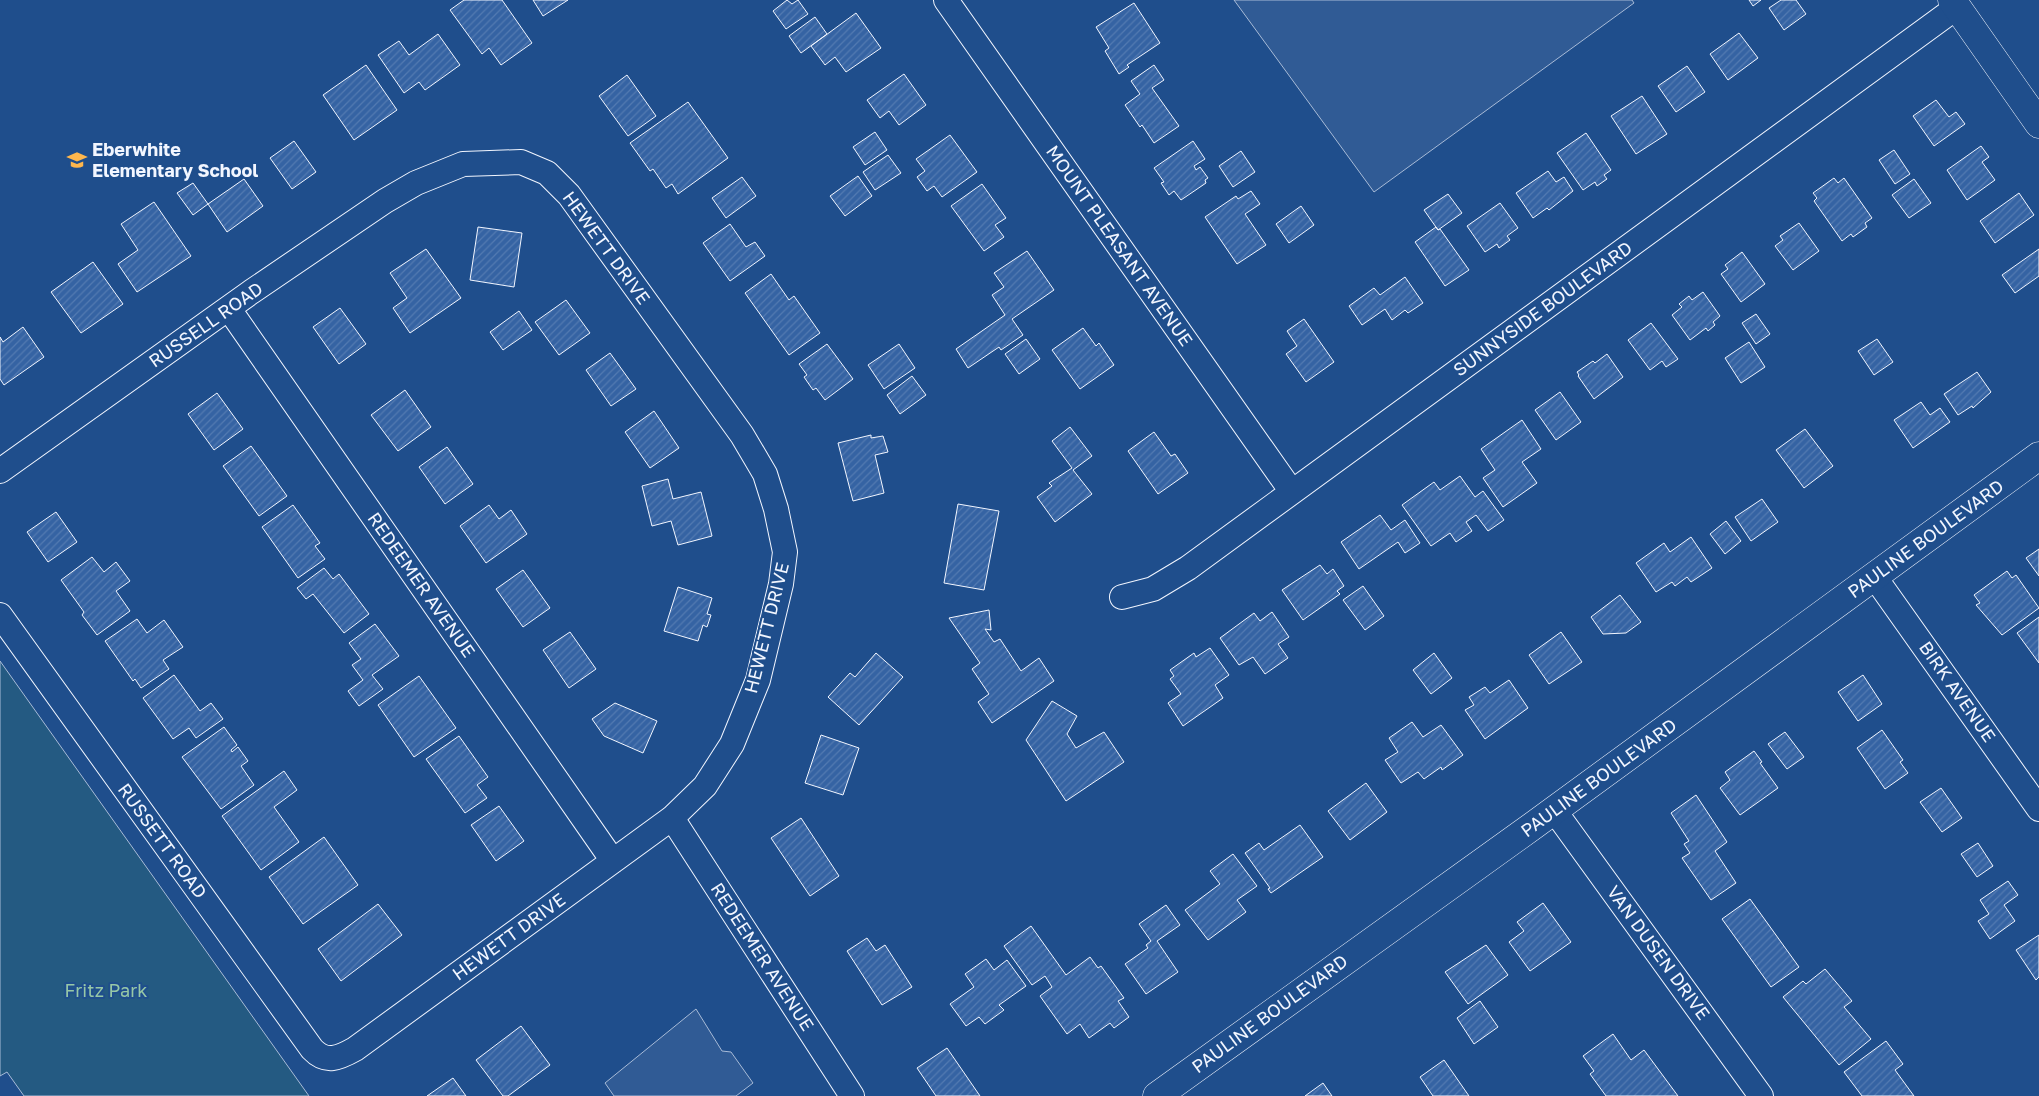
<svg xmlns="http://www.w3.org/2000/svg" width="2039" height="1096" font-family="'Golos Text',sans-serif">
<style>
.green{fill:#245a82;stroke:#a8bbd7}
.parking{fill:#305b95;stroke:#a8bbd7}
.building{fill:url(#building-hatch);stroke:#f2f6ff}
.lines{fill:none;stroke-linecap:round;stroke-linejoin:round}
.minor-casing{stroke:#f2f6ff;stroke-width:26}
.tertiary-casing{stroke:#f2f6ff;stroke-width:29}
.minor{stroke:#1f4e8c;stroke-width:24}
.tertiary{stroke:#1f4e8c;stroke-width:28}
.labels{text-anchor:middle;stroke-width:4;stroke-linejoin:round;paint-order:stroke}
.poi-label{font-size:18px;font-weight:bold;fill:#f2f6ff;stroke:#1f4e8c;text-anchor:start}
.street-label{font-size:18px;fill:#f2f6ff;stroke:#1f4e8c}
.park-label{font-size:18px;fill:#97c8a6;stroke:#1f4e8c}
</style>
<defs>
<pattern id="building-hatch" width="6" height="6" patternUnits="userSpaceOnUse" patternTransform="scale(1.25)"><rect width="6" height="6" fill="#3563a3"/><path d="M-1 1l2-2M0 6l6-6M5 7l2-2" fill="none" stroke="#537ab1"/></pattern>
</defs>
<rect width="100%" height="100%" fill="#1f4e8c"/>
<!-- green -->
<path class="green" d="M0 661 309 1096H24L7 1072 0 1076Z"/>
<!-- parking -->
<path class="parking" d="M1234 0H1632L1634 3 1374 192Z
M696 1009 722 1051 731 1052 753 1083 736 1096H614L605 1083Z"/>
<!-- building -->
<path class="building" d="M464 0H502L532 43 501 65 489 48 482 54 450 10Z
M533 0H568L543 16Z
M787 0 792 4 798 0 808 14 786 29 773 11Z
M1749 0H1761L1753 6Z
M1781 0H1796L1806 14 1784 30 1769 8Z
M1134 3 1160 43 1127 65 1129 67 1119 74 1105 51 1109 48 1096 27Z
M856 13 881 48 846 72 835 57 825 65 811 46Z
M815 17 827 34 801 53 789 36Z
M1739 33 1758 58 1728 80 1710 54Z
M438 34 460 65 425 90 419 82 404 93 378 55 399 41 409 55Z
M366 65 397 110 354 140 323 95Z
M1154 65 1164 80 1152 88 1179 126 1154 143 1142 125 1140 127 1125 105 1140 94 1131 81Z
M1687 66 1705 92 1676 112 1658 86Z
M904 74 926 105 899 125 889 111 880 118 867 100Z
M627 75 656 116 628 136 599 96Z
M1642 96 1667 134 1636 154 1611 116Z
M1936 100 1949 117 1956 112 1965 124 1934 146 1913 116Z
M688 102 728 158 678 194 672 184 666 188 653 169 650 171 630 143Z
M875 132 887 150 865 165 853 147Z
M1586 133 1611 170 1604 175 1607 179 1597 186 1595 182 1583 190 1557 153Z
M950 135 977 172 942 197 934 186 927 191 917 177 925 171 916 159Z
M294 141 316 172 292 189 270 158Z
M1193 141 1205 159 1194 166 1196 170 1200 167 1208 178 1205 180 1206 183 1181 200 1174 191 1169 195 1161 183 1164 182 1154 168Z
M1981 146 1989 157 1982 162 1995 180 1967 200 1947 170Z
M1894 150 1910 174 1895 184 1879 160Z
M1241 151 1255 172 1233 187 1219 166Z
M888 155 901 173 875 190 863 172Z
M1548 171 1556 182 1564 177 1573 191 1549 210 1547 208 1533 218 1516 193Z
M858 176 872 196 845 216 830 196Z
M742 177 756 196 726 218 712 198Z
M1834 178 1838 183 1844 178 1872 218 1865 223 1867 227 1853 237 1851 234 1842 241 1814 201 1817 198 1813 193Z
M244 179 263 206 227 232 208 204Z
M1914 179 1931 203 1909 218 1892 195Z
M193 183 208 204 193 215 177 193Z
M982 184 1006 218 995 225 1004 237 984 251 951 206Z
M1251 191 1260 204 1245 214 1266 245 1237 264 1205 217 1236 196 1238 199Z
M2019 193 2034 215 1995 243 1980 221Z
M1448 194 1462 213 1438 230 1424 210Z
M154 202 191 256 137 292 118 264 138 250 121 224Z
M1500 203 1518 228 1507 236 1510 240 1499 248 1497 244 1485 252 1467 226Z
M1301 206 1314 225 1289 243 1276 224Z
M1799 223 1819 251 1793 270 1775 246 1783 240 1780 236Z
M730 224 746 247 755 242 765 256 730 281 703 243Z
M478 227 522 233 514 287 470 280Z
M1436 227 1438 230 1440 229 1469 270 1445 286 1415 242Z
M426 249 461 298 410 333 393 308 407 298 390 273Z
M2039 249V276L2015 293 2002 275Z
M1027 251 1054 290 1012 319 1023 335 1001 350 999 347 968 368 956 349 1005 315 992 295 1004 287 994 273Z
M1742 252 1765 284 1741 302 1721 274 1728 269 1725 265Z
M93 262 123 304 81 333 51 292Z
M771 274 789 300 794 296 820 333 789 355 745 293Z
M1405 277 1423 303 1408 313 1405 310 1392 320 1385 309 1362 325 1349 306 1374 288 1380 295Z
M1703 292 1720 316 1713 322 1715 325 1708 331 1706 328 1690 340 1672 315 1682 307 1679 304 1689 296 1692 300Z
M566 300 590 333 559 355 535 322Z
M340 308 366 344 339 364 313 327Z
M519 311 532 330 503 350 490 332Z
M1756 314 1770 334 1756 344 1742 323Z
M1304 319 1334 362 1306 382 1286 354 1297 346 1287 331Z
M1651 323 1678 359 1666 367 1662 361 1650 370 1628 340Z
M23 327 44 357 4 385 0 379V337L3 342Z
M1083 328 1096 346 1099 343 1114 365 1080 389 1052 350Z
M1026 339 1040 359 1019 374 1005 354Z
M1877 339 1893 362 1874 375 1858 351Z
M1749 342 1765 367 1741 383 1725 358Z
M827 344 853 379 825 400 816 388 813 390 804 377 807 375 799 364Z
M899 344 915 368 884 389 868 365Z
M610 353 636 389 611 406 586 370Z
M1607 354 1623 377 1594 399 1578 376 1579 375 1577 372 1593 361 1595 363Z
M1977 372 1991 392 1973 408 1972 406 1958 415 1944 394Z
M912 376 926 395 900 414 887 395Z
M405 390 431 427 398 451 371 415Z
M1560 392 1581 422 1556 440 1535 410Z
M217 393 243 429 214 450 188 414Z
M1921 402 1930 415 1940 408 1950 422 1913 448 1894 420Z
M654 411 679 448 650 468 625 432Z
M1522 420 1541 449 1522 462 1537 483 1503 507 1483 478 1495 470 1481 449Z
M1070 427 1092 456 1073 470 1092 494 1055 522 1037 497 1052 486 1049 483 1072 468 1052 441Z
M1805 429 1833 466 1804 488 1776 450Z
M1154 432 1171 456 1175 454 1188 473 1158 494 1128 451Z
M871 435V438L883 436 888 452 875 455 884 493 853 501 838 443Z
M251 446 287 496 259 516 223 466Z
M447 447 473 484 445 504 419 467Z
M1460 476 1475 497 1483 491 1504 520 1488 531 1476 515 1466 522 1472 531 1456 542 1450 533 1431 546 1402 505 1434 482 1440 490Z
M668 479 673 499 701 492 712 536 678 545 671 521 652 526 642 486Z
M1762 499 1778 522 1751 541 1735 517Z
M958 504 999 511 984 590 944 583Z
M293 505 320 543 315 546 325 559 298 578 262 527Z
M489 505 499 519 511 510 527 534 486 563 460 526Z
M56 512 77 542 48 562 27 532Z
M1380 515 1391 530 1405 520 1420 543 1405 553 1398 542 1359 569 1341 542Z
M1726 521 1741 541 1725 554 1710 534Z
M1691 537 1712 568 1691 582 1687 577 1675 586 1672 582 1656 592 1636 563 1664 543 1670 552Z
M2039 549V576L2026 558Z
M92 557 104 572 116 562 130 581 116 591 130 611 97 635 82 615 84 612 61 580Z
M1320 565 1327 574 1333 569 1344 586 1337 591 1340 594 1303 620 1282 590Z
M324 568 333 579 339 574 369 614 344 633 313 594 306 599 297 588Z
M523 570 550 608 523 627 496 589Z
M2007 571 2012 578 2016 575 2039 608 2002 635 1976 605 1980 603 1974 595Z
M1363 586 1384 616 1365 630 1343 600Z
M678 587 712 598 707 614 711 615 707 627 703 625 698 641 664 631Z
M1620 595 1641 622 1626 633 1603 634 1591 617Z
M989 610 991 630 985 629 994 642 1000 639 1021 671 1039 658 1054 681 992 723 978 702 989 694 972 669 980 663 949 618Z
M1272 612 1289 637 1278 644 1288 658 1265 674 1253 657 1239 665 1220 638 1254 613 1260 621Z
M2039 617V663L2017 633Z
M137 619 147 633 164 620 183 647 163 660 169 669 141 688 135 679 133 681 105 641Z
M375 624 399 656 372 675 383 689 359 706 348 691 363 680 352 665 361 659 349 643Z
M570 632 596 669 569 688 543 650Z
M1561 632 1582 662 1549 684 1529 655Z
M1210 648 1229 675 1215 685 1223 698 1183 726 1168 703 1181 694 1170 679 1174 676 1170 670 1194 653 1196 657Z
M876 653 903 677 859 725 828 697 850 673 855 677Z
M1434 653 1452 678 1431 694 1413 670Z
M174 675 200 711 211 703 223 719 196 738 189 728 173 739 143 698Z
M1863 675 1882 704 1858 721 1838 692Z
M419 676 456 728 414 757 378 705Z
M1509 680 1528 708 1485 739 1465 710 1474 705 1469 697 1485 687 1490 693Z
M1052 701 1077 716 1067 734 1076 748 1104 732 1124 762 1066 801 1026 740Z
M615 703 657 721 643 753 604 736 592 719Z
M1412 722 1423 737 1441 725 1463 755 1442 770 1441 767 1424 779 1418 772 1401 783 1385 760 1398 752 1389 738Z
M224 727 237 745 231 750 232 752 238 747 248 761 241 766 254 785 221 809 182 757Z
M1882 730 1903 760 1900 762 1908 773 1885 789 1857 748Z
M1785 732 1804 757 1787 769 1768 744Z
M821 735 859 748 843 795 805 783Z
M459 736 488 777 477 785 487 798 465 813 426 759Z
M1754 751 1762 762 1760 763 1778 788 1740 815 1720 788 1730 780 1725 772Z
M284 771 297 790 274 807 299 842 261 870 222 816Z
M1366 783 1387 812 1350 840 1328 811Z
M1941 788 1962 818 1942 832 1920 802Z
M1696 795 1727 842 1715 851 1736 883 1711 900 1682 858 1690 853 1684 844 1689 841 1671 813Z
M499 806 524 841 496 861 471 825Z
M801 818 839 876 810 896 771 838Z
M1300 825 1323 857 1271 893 1268 889 1270 888 1245 853 1259 843 1264 850Z
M324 837 358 885 303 924 269 877Z
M1978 843 1993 866 1977 877 1961 854Z
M1233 854 1257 886 1237 900 1246 912 1208 940 1185 910 1220 884 1210 871Z
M2008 881 2018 895 2004 905 2015 921 1990 939 1978 921 1989 914 1980 900Z
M1750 899 1799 967 1771 987 1722 919Z
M1543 903 1571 942 1530 971 1509 942 1524 931 1517 922Z
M378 904 402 935 341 981 318 949Z
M1166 905 1180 925 1157 941 1178 972 1146 994 1125 964 1148 948 1146 945 1151 941 1139 924Z
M1031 926 1066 975 1090 957 1098 968 1101 966 1124 998 1118 1001 1129 1017 1114 1028 1110 1023 1089 1038 1080 1024 1067 1034 1040 996 1052 987 1045 976 1032 985 1004 946Z
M2039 935V977L2036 980 2016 950Z
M867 938 876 951 885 945 912 987 882 1005 847 951Z
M1486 945 1508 975 1468 1004 1445 972Z
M986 959 994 970 1007 960 1026 986 999 1005 1004 1010 985 1024 979 1017 966 1026 950 1004 974 987 965 974Z
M1825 969 1852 1001 1844 1007 1871 1039 1839 1065 1783 997 1803 981 1806 984Z
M1480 1001 1498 1027 1474 1044 1457 1018Z
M521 1026 550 1065 508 1096H503L476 1060Z
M1613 1034 1631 1060 1644 1050 1678 1096H1606L1590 1074 1594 1071 1583 1056Z
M1886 1041 1903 1064 1895 1070 1914 1096H1862L1844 1072Z
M947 1048 980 1096H936L917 1068Z
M1444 1060 1469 1096H1433L1420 1077Z
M453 1078 466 1096H427Z
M1323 1083 1332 1096H1305Z"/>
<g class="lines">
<defs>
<path id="minor" d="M946 0 1292 492
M229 309 613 861
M0 471 251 292 385 201 416 183 463 164 521 162 547 173 569 195 742 435 765 474 776 509 785 552 781 584 758 680 732 744 705 786 672 818 355 1049C339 1058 326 1064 312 1049L0 615
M1874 576 2039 809
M1122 597 1153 589 1188 568 1957 7
M1554 810 1761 1096
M672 818 852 1096"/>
<path id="tertiary" d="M1952 0 2039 124
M1157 1096 1534 825 2039 456"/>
</defs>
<!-- minor casing -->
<use href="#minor" class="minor-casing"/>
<!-- tertiary casing -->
<use href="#tertiary" class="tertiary-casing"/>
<!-- minor -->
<use href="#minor" class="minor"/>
<!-- tertiary -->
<use href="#tertiary" class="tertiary"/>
</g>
<!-- icons -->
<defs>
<symbol id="school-bare" viewBox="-9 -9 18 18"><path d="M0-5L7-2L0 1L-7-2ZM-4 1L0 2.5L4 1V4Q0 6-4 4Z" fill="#ffb74d" stroke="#1f4e8c" stroke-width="2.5" paint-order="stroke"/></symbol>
</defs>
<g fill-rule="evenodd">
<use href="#school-bare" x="63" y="146" width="28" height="28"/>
</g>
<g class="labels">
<!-- poi labels -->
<g class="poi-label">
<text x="92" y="156">Eberwhite<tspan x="92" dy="21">Elementary School</tspan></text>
</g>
<!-- street labels -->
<g class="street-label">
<text transform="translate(1119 246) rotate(55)" y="6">MOUNT PLEASANT AVENUE</text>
<text transform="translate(606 248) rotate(54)" y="6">HEWETT DRIVE</text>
<text transform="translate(1543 309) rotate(-36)" y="6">SUNNYSIDE BOULEVARD</text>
<text transform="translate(206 325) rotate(-35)" y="6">RUSSELL ROAD</text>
<text transform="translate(1926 539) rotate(-36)" y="6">PAULINE BOULEVARD</text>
<text transform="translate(421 585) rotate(55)" y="6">REDEEMER AVENUE</text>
<text transform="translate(767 628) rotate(-76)" y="6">HEWETT DRIVE</text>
<text transform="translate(1957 692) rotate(55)" y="6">BIRK AVENUE</text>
<text transform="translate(1599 778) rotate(-36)" y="6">PAULINE BOULEVARD</text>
<text transform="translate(162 841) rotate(54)" y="6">RUSSETT ROAD</text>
<text transform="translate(509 937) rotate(-36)" y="6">HEWETT DRIVE</text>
<text transform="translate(1658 953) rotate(54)" y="6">VAN DUSEN DRIVE</text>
<text transform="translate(762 957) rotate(57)" y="6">REDEEMER AVENUE</text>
<text transform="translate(1270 1014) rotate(-36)" y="6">PAULINE BOULEVARD</text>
</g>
<!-- park labels -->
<g class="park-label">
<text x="106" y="997">Fritz Park</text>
</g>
</g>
</svg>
